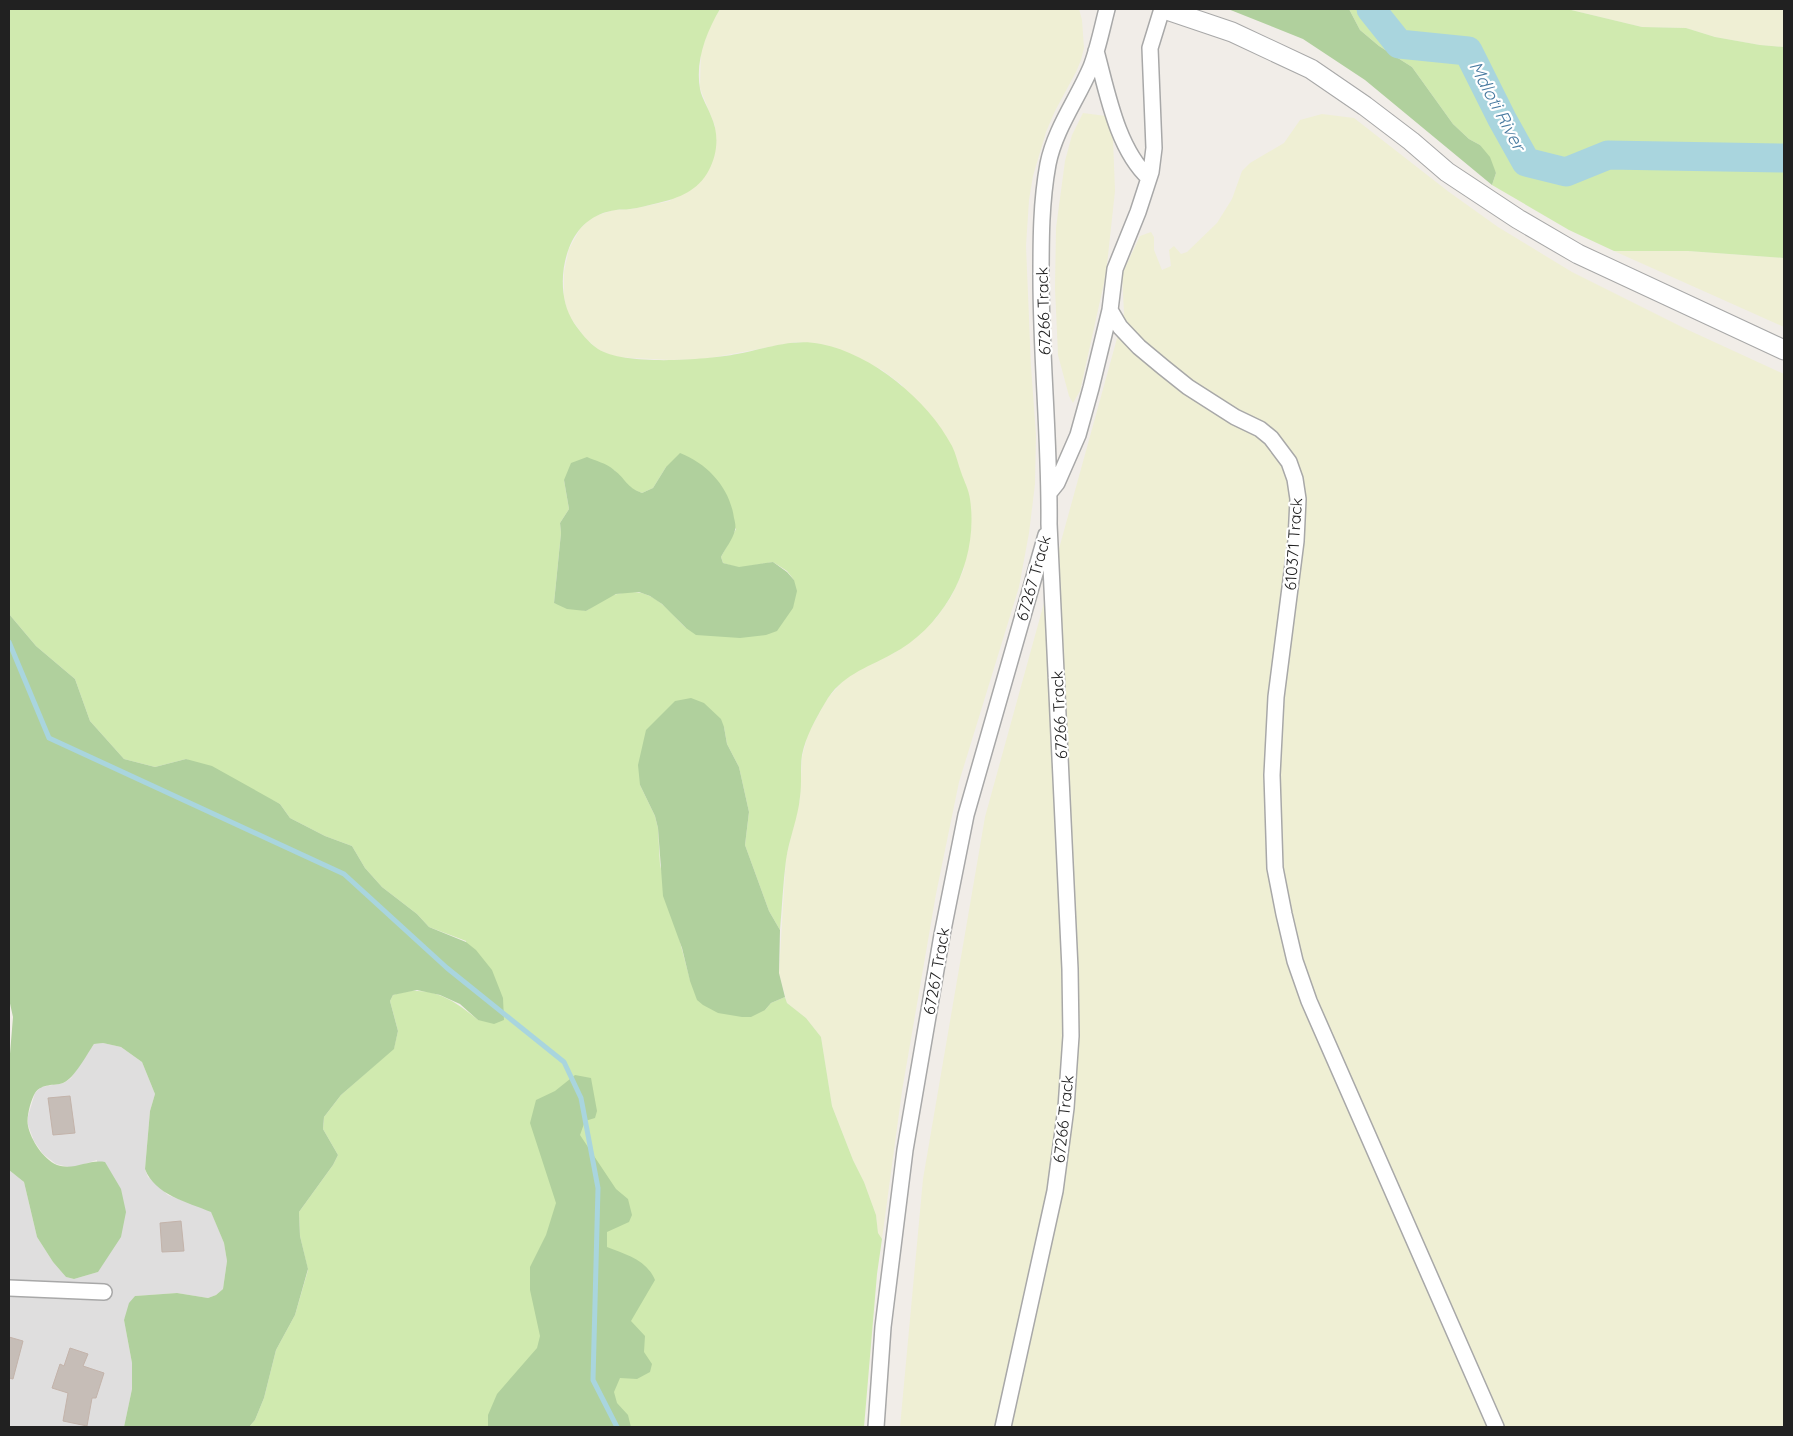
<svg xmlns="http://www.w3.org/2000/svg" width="1793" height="1436" font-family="Quicksand,sans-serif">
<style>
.residential{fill:#dfdede}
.farmland{fill:#efefd4}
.grass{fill:#d0eaaf;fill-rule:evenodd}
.forest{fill:#b0d09d}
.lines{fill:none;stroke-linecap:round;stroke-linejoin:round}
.stream{stroke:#a9d5de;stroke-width:5}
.river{stroke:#a9d5de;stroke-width:29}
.building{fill:#c6bdb7;stroke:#c3b3aa}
.minor-casing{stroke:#a8a8a8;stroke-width:18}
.tertiary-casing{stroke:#a8a8a8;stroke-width:21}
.minor{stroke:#fff;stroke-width:15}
.tertiary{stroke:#fff;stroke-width:19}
.labels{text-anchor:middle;stroke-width:4.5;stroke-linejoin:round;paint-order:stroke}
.street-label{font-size:16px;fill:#212121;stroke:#fff}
.water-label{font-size:18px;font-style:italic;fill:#487aa0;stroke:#fff}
</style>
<rect width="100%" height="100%" fill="#f1ede8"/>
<!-- residential -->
<path class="residential" d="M103 1043 121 1047 142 1062 155 1094 150 1111 145 1169 148 1177 168 1195 211 1211 224 1243 227 1261 223 1289 216 1295 208 1298 177 1293 135 1296 124 1320 132 1363V1389L124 1427H9V1170L24 1182 37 1237 53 1262 66 1277 74 1279 98 1272 97 1160 72 1168 56 1164 43 1154 34 1141 28 1125V1116L35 1093 41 1087 64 1083 71 1078 94 1044Z"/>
<!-- farmland -->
<path class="farmland" d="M720 9H1079L1082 20 1084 48 1081 60 1076 72 1055 111 1046 132 1033 176 1029 200 1026 246 1031 366 1036 435 1035 484 1029 533 1019 587 959 782 936 894 902 1091 882 1239 878 1233 876 1215 864 1182 853 1160 832 1106 821 1037 806 1018 787 1003 779 973 786 858 800 799 802 757 808 734 827 699 844 680 865 666 894 653 918 636 937 617 951 597 964 569 902 385 882 370 845 352 821 344 796 342 705 359 671 360 615 357 599 350 585 338 568 314 564 297V272L569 249 580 229 592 217 614 210 632 209 670 201 715 126 700 88 701 52 710 26Z
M1567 9H1784V47L1760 45 1715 37 1686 28 1642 27Z
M1083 113 1106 116 1113 139 1115 191 1106 274 1080 391 1073 403 1069 396 1058 355 1055 288 1056 228 1065 161 1072 135Z
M1322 114 1354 118 1449 192 1498 227 1572 272 1686 329 1784 374V1427H900L923 1179 985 817 1124 313 1122 274 1140 236 1151 232 1154 237V250L1162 270 1171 266 1169 250 1174 246 1181 254 1187 252 1217 223 1232 199 1242 171 1250 163 1284 143 1300 120Z
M1614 251H1688L1784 258V327Z"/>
<!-- grass -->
<path class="grass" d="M9 9H720C706 33 695 61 700 89 702 99 708 107 711 116 719 133 718 153 709 170 698 191 679 198 658 203 648 205 639 208 630 209 625 210 620 209 616 210 593 213 577 227 569 248 560 271 560 302 574 323 581 333 588 342 598 349 624 366 706 360 737 354 765 349 792 338 821 344 872 354 928 400 952 446 956 454 958 464 961 472 964 481 969 490 970 499 979 560 947 625 892 654 865 669 841 675 825 703 815 720 806 736 802 755 800 769 802 783 800 797 798 818 789 839 786 860 783 883 782 907 780 930L769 911 745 845 749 812 739 767 727 744 724 727 640 785 655 816 658 828 660 865 690 980 765 1010 771 1003 785 997 787 1003 806 1018 821 1037 832 1106 853 1160 864 1182 876 1215 878 1233 882 1239 877 1274 864 1427H249L255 1420 264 1398 276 1350 295 1315 308 1270 300 1236 299 1212 333 1165 338 1155 323 1129 324 1117 341 1095 394 1048 398 1031 390 1001 393 995C401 993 409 990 417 991 441 991 460 1005 478 1020L466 941 429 927 417 914 382 887 365 868 352 846 325 836 290 818 280 804 186 759 155 767 124 759 90 721 75 679 36 646 9 614ZM666 467 736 529 721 557 723 563 739 568 773 562 787 571 794 580 686 628C665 607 651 585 617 594 606 597 595 605 586 611L554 603 561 533 560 523 569 509 564 480 614 470 631 489 642 493 653 488Z
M1349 9H1567L1642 27 1686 28 1715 37 1760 45 1784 47V258L1688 251H1614L1569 230 1492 185 1496 173 1480 145 1469 139 1453 124 1412 67 1379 46 1360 30Z"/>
<!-- forest -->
<path class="forest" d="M1228 9H1349L1360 30 1379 46 1412 67 1453 124 1469 139 1480 145 1490 157 1496 173 1492 185 1365 80 1303 39Z
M680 453C708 464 730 488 734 518 735 522 736 526 735 530 733 539 725 549 721 557L723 563 739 567 773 562 787 572 794 580 797 591 793 608 777 631 766 635 740 638 696 635 686 628 662 604 650 596 639 592 616 594 586 611 567 609 554 603 561 533 560 523 569 509 564 480 571 463 587 457C596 461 606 463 614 470 626 479 626 487 642 493L653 488 666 467Z
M9 614 36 646 75 679 90 721 124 759 155 767 186 759 212 766 280 804 290 818 325 836 352 846 365 868 382 887 417 914 429 927 466 942 476 950 492 970 503 998 504 1020 494 1024 478 1020 460 1004 440 995 417 990 393 995 390 1001 398 1031 394 1049 341 1095 324 1117 323 1129 338 1155 333 1165 299 1212 300 1236 308 1269 295 1315 276 1350 264 1398 255 1420 249 1427H124L132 1389V1363L124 1320 129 1303 135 1296 177 1293 208 1298 216 1295 223 1289 227 1261 224 1243 211 1212C187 1202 155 1195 145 1169L150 1111 155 1094 142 1062 121 1047 103 1043 94 1044C87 1054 74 1079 63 1083 54 1086 42 1083 35 1093 31 1100 26 1117 28 1126 31 1140 43 1159 57 1165 74 1171 88 1159 105 1162L121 1189 126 1212 121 1237 98 1272 74 1279 66 1277 53 1262 37 1237 24 1182 9 1170V1066L13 1017 9 999Z
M691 698 704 703 721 719 724 727 727 744 739 767 749 812 745 845 769 911 780 930 779 973 785 997 771 1003 765 1010 751 1017H742L718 1013 703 1005 697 1000 690 981 682 948 663 896 658 828 655 816 640 785 638 765 646 730 675 701Z
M575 1075 591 1078 597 1111 595 1118 585 1121 580 1135 616 1189 628 1199 632 1215 629 1222 607 1232V1247C625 1254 647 1260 655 1280L631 1321 645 1336 644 1352 652 1364 650 1372 637 1379 620 1378 614 1392 617 1403 628 1415 631 1427H488V1415L497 1394 537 1348 540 1336 530 1290V1267L546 1235 556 1203 530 1123 536 1100 555 1091Z"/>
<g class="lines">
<!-- stream -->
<path class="stream" d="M9 642 49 738 344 874 447 968 564 1062 581 1098 598 1188 593 1380 617 1427"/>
<!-- river -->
<path class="river" d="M1371 9 1399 44 1468 51 1502 119 1526 162 1566 172 1608 155 1784 158"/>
</g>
<!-- building -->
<path class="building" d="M70 1096 75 1133 53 1135 48 1098Z
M181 1221 184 1251 162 1252 160 1223Z
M9 1337 23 1341 13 1379 9 1378Z
M70 1348 88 1354 83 1366 104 1373 96 1398H92L87 1426 63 1421 68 1393 52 1388 60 1364 64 1366Z"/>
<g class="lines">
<defs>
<path id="minor" d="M1096 51C1107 91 1117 149 1149 178
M1110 310 1120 327 1139 347 1163 367 1188 387 1235 417 1260 429 1271 438 1289 462 1295 479 1298 499 1296 541 1276 697 1272 775 1275 868 1284 914 1295 961 1309 1001 1496 1427
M1049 493 1057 483 1078 435 1091 388 1110 310 1115 269 1138 212 1151 172 1154 148 1150 48 1162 9
M9 1288 104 1292
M876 1427 883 1327 905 1150 942 935 966 815 1046 535
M1003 1427 1055 1191 1066 1108 1071 1036 1070 969 1049 524C1050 442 1041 360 1041 278 1041 239 1041 202 1048 164 1055 129 1077 100 1091 67 1098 49 1102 28 1107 9"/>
<path id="tertiary" d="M1164 9 1232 32 1311 69 1365 106 1411 141 1447 172 1518 219 1578 254 1784 350"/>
</defs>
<!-- minor casing -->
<use href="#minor" class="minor-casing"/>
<!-- tertiary casing -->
<use href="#tertiary" class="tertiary-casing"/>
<!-- minor -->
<use href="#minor" class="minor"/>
<!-- tertiary -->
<use href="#tertiary" class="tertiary"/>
</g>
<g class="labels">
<!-- street labels -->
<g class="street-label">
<text transform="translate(1043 311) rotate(-92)" y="6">67266 Track</text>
<text transform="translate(1293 544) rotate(-86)" y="6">610371 Track</text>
<text transform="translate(1033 578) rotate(-74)" y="6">67267 Track</text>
<text transform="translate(1059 715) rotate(-93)" y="6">67266 Track</text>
<text transform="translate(936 971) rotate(-80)" y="6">67267 Track</text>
<text transform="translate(1063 1119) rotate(-84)" y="6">67266 Track</text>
</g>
<!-- water labels -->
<g class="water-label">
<text transform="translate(1497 106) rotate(62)" y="6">Mdloti River</text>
</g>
</g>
<!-- border -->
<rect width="1793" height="1436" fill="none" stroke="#212121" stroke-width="20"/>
</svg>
